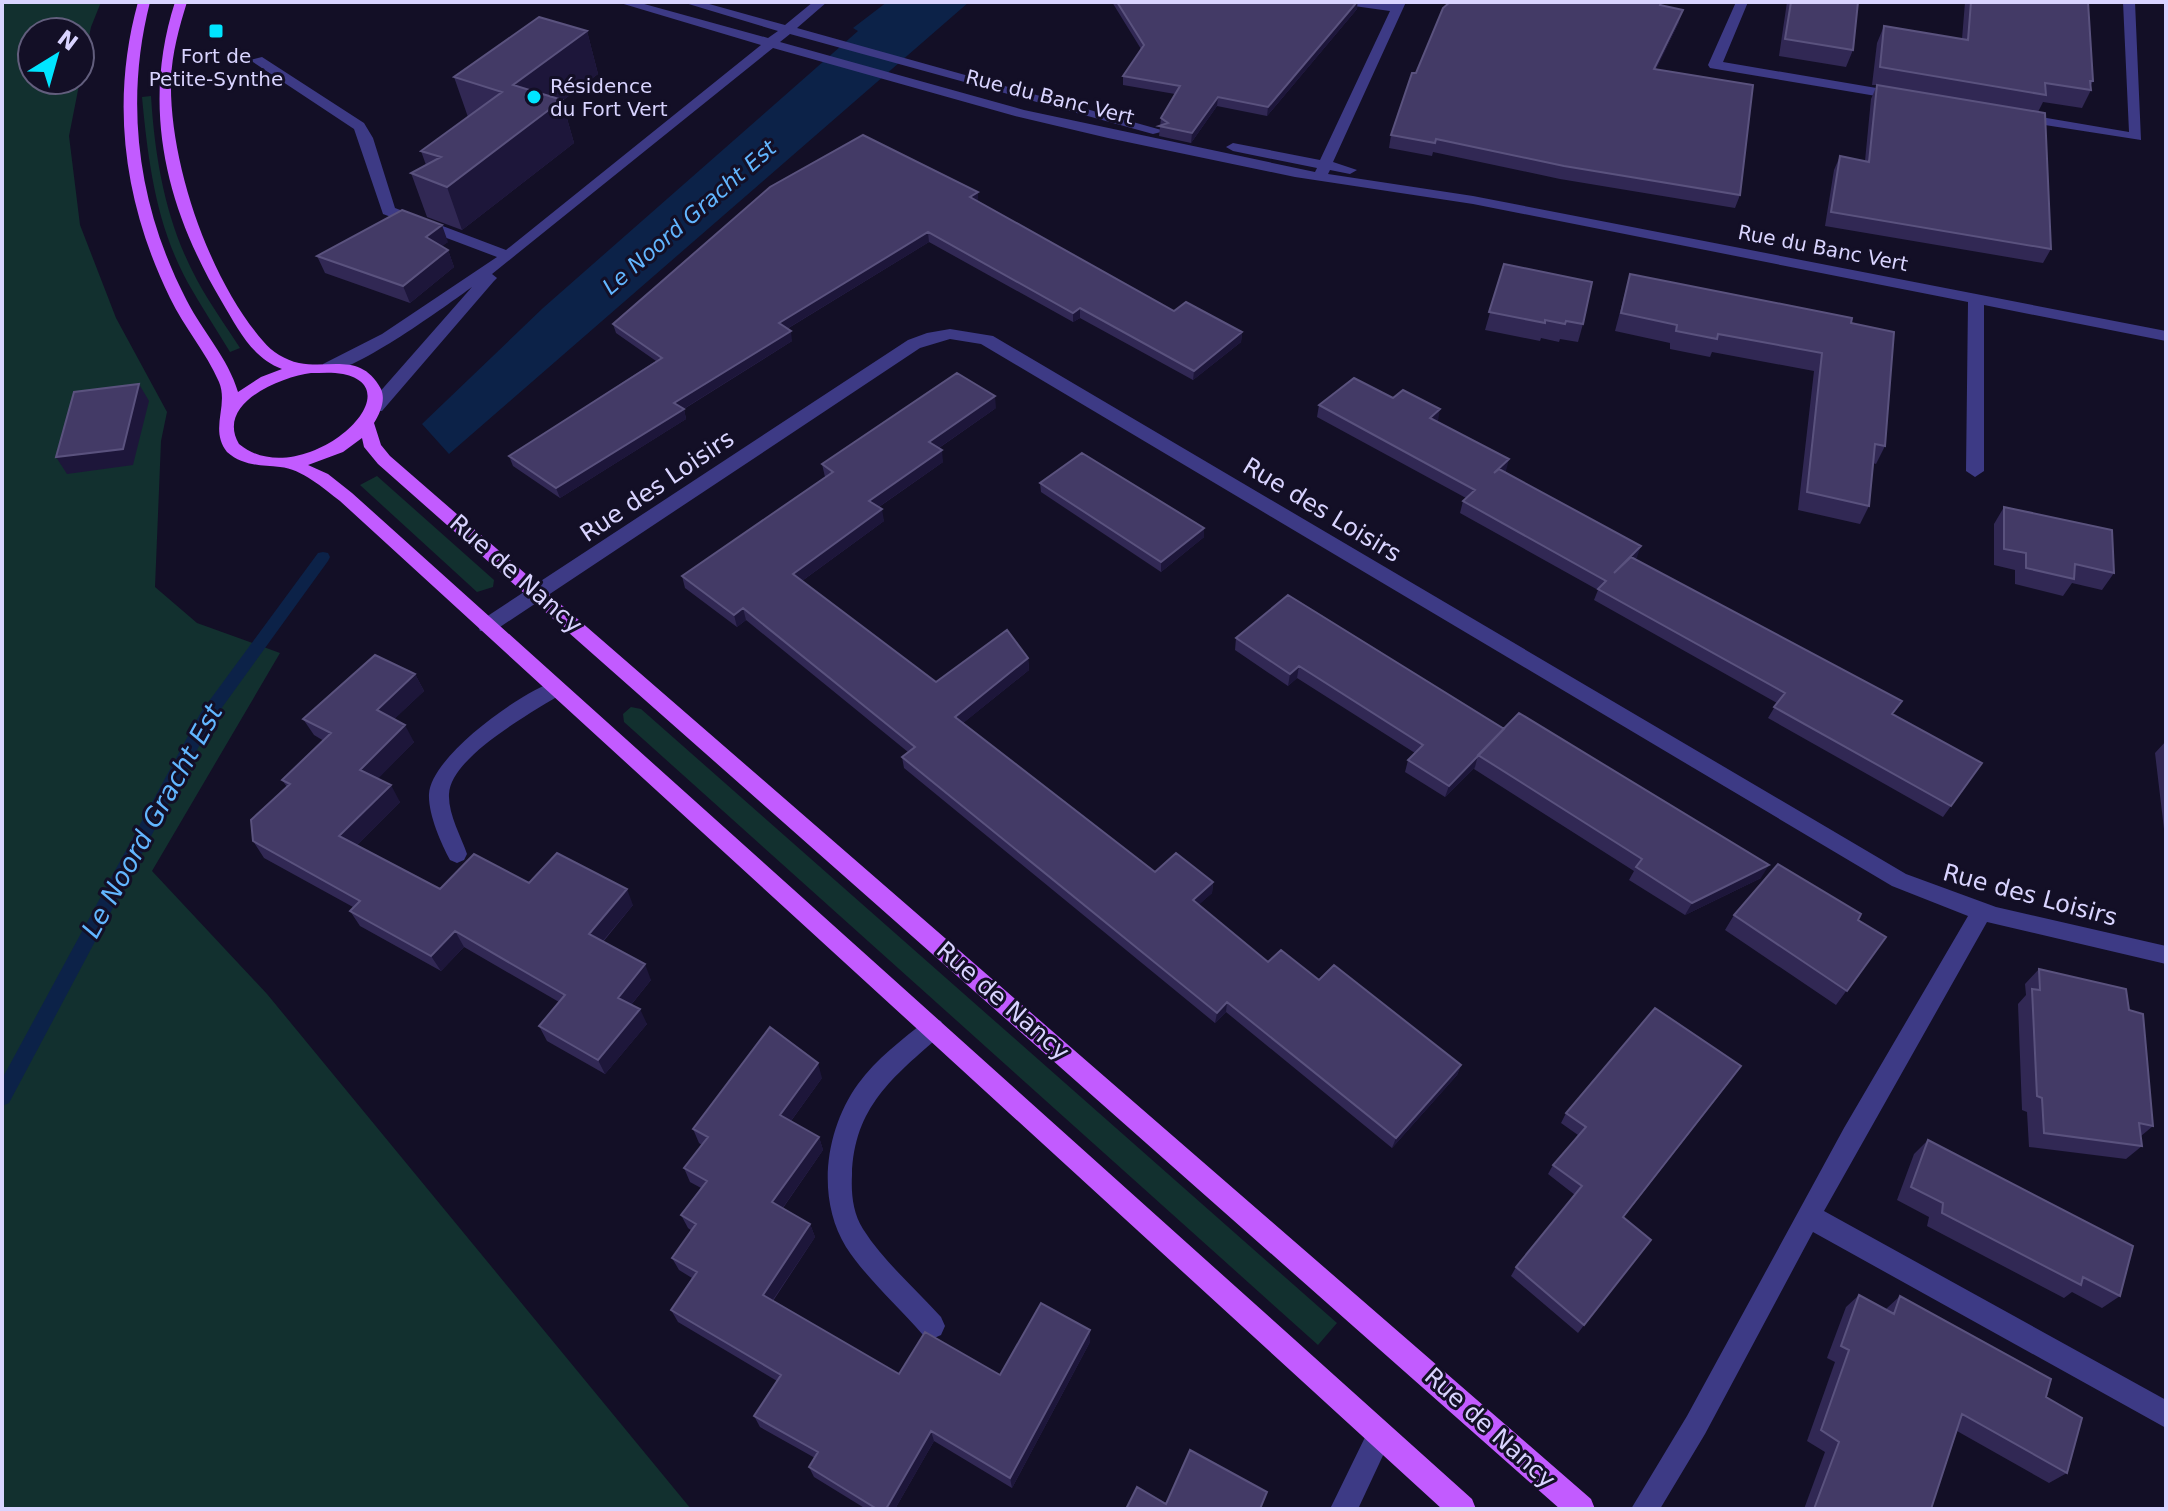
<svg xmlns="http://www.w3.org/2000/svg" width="2168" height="1511" font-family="'DejaVu Sans',sans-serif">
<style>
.green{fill:#12302f}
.water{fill:#0c2248}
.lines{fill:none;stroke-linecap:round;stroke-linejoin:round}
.stream{fill:#0c2248;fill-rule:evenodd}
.minor{fill:#3d3a85;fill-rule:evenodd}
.major{fill:#c25bff;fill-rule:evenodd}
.wall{fill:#312854}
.shaded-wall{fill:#1d163a}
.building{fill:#433a66;stroke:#5a527e;stroke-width:2}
.poi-dot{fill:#00e5ff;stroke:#130f26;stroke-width:3}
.labels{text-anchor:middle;stroke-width:6;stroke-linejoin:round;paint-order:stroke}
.far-poi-label{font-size:20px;fill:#d9d4ff;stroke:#130f26}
.far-street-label{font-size:20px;fill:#d9d4ff;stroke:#130f26}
.far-water-label{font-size:22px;font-style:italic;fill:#62b6ff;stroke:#130f26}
.street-label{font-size:24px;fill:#d9d4ff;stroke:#130f26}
.water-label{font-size:26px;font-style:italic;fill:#62b6ff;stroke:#130f26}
</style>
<rect width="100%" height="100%" fill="#130f26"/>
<!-- green -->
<path class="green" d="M2 2H101L91 27 80 79V32H32V80H80L69 136 80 225 116 318 167 412 161 441 155 587 197 623 280 653 152 871 267 994 691 1509H2Z
M151 96C155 160 166 223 197 280 210 304 226 326 240 348L230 352C216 329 201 306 188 283 156 225 148 161 142 97Z
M377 476 494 580 493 587 477 592 360 485Z
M631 707 641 709 1337 1323 1318 1345 624 722 623 714Z"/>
<!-- water -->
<path class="water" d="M887 2H969L449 454 422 424 543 308 858 31 853 28Z"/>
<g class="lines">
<!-- stream -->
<path class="stream" d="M323 552 328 553 330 557 328 561 213 720 9 1103 2 1106V1079L201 712 318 553Z"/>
<!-- minor -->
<path class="minor" d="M617 2H637L768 38 778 31 682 2H702L785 25 813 2H827L797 28 1165 131 1153 134 790 34 780 42 1024 110 1315 172 1317 168 1233 151 1226 147 1233 143 1320 160 1390 11 1354 6 1348 2H1406L1333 162 1357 170 1350 174 1330 170 1328 174 1473 196 2166 331V341L1984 305V471L1975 477 1966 471 1968 302 1473 204 1295 177 1108 138 1015 116 773 48 492 274 497 278 494 281 382 411H370L368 407 370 403 472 287C447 305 349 377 323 372V364L382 334 497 257 383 214 354 129 250 60 262 57 364 123 373 138 395 208 506 250 761 45Z
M1736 2H1748L1723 62 1900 92 1907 96 1900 100 1710 68 1708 65Z
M2123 2H2135L2141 140 2013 120V114L2018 113 2129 132Z
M950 329 993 336 1906 874 1996 907 2166 946V964L1987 922 1824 1211 2166 1400V1428L1813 1232 1705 1434 1660 1509H1631L1687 1416 1844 1128 1968 916 1892 886 981 344 950 339 920 348 494 631H480L478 626 480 621 908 340 927 333Z
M556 681 563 683 566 688 563 693C533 712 451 756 449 794 448 814 461 836 467 854L464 860 457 863 450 860C441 843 428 814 429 794 431 756 522 691 556 681Z
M933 1018 941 1021 944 1028 941 1035C893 1077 854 1107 852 1175 851 1194 853 1213 863 1229 884 1262 915 1288 941 1317L945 1326 941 1335 932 1339 923 1335C898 1306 867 1279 846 1247 816 1198 825 1130 858 1084 876 1059 902 1040 925 1021Z
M1380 1421 1389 1425 1393 1434 1358 1509H1330L1371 1425Z"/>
<!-- major -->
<path class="major" d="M138 2H150C124 104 138 207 187 301 203 332 228 358 238 392L261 377 282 369C252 358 238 329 222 302 166 208 141 108 175 2H187C179 28 172 53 171 80 169 162 209 279 263 341 272 352 285 360 299 363 331 369 361 352 381 389 386 400 380 413 374 423L381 445 390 456 1591 1499 1595 1509H1560L378 464 364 447 362 438 343 452 308 465 328 474 352 493 1472 1499 1476 1509H1442L340 501C323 488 302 469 280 467 260 465 243 466 227 452 209 429 229 406 219 382 206 352 184 327 170 298 124 204 110 103 138 2ZM311 373C321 373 333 372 343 374 419 390 300 495 239 444 215 403 281 377 311 373Z"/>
</g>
<!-- wall -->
<path class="wall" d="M1112 2H1358L1357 9 1267 116 1217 106 1191 143 1159 136 1161 118 1175 94 1123 85V76L1141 49Z
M1787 2H1858L1853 50 1846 67 1779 56Z
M1965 2H2088L2093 81 2090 87 2091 90 2082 108 2043 102 2038 112 2051 249 2043 263 1825 226 1834 170 1840 156 1865 161 1871 99 1877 85H1872L1877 43 1884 26 1962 39Z
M1661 5 1679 22 1656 69 1740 195 1735 208 1560 179 1433 152 1432 156 1389 148 1391 135 1416 73Z
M587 31 598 74 562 101 574 143 462 230 427 217 411 173 426 165 421 151 468 117 454 77Z
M978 202 1174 311 1242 332 1241 342 1193 380 1080 318 1073 322 929 242 787 329 792 341 684 409 686 419 560 498 513 466 509 456 656 361 616 333 613 324Z
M448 242 441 246 448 250 454 267 410 303 325 273 317 256Z
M1504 264 1583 324 1578 342 1560 339 1559 342 1541 338 1540 341 1485 330Z
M1630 274 1851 323 1885 446 1876 464 1873 463 1869 506 1860 524 1798 510 1814 371 1712 352 1710 357 1670 349V343L1615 331Z
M1319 405 1438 421 1437 422 1506 471 1505 472 1637 557 1635 559 1893 715 1982 763 1943 817 1768 718 1777 703 1594 600 1598 590 1460 513 1463 501 1466 498 1317 417Z
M996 408 939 448 943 462 879 507 884 521 802 581 936 682 1028 658 1029 670 963 723 1155 872 1213 882 1212 893 1198 905 1268 962 1319 980 1461 1065 1457 1075 1392 1148 1226 1012 1215 1023 904 768 902 757 908 752 746 620 737 627 685 588 682 576 825 477 822 464Z
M1040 483 1204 537 1161 572 1041 492Z
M2004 507 2114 573 2102 590 2072 583 2063 596 2015 584V570L1994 565V524Z
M1236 638 1504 729 1761 878 1685 915 1629 880 1634 871 1474 769 1475 767 1445 797 1405 772 1408 760 1415 753 1297 678 1288 686 1235 650Z
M415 674 424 691 394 719 414 742 377 779 400 802 357 845 440 889 529 883 633 905 603 942 651 980 631 1005 647 1024 605 1074 547 1041 539 1026 559 1002 464 947 441 971 360 926 350 911 353 907 264 858 253 841 287 787 282 780 324 741 314 735 303 719Z
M2166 741V846L2155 753Z
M1734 915 1858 920 1886 937 1836 1005 1725 930Z
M2039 969 2129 1010 2153 1126 2141 1136 2142 1146 2126 1159 2029 1147 2027 1112 2022 1110 2018 1004 2026 995 2025 984Z
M1734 1076 1623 1218 1651 1240 1578 1333 1511 1276 1516 1267 1575 1195 1548 1174 1553 1165 1578 1135 1561 1123 1566 1113Z
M822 1078 791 1121 819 1137 823 1150 783 1208 810 1224 815 1237 773 1301 899 1374 1000 1375 1090 1342 1012 1488 934 1441 895 1509H866L814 1477 809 1467 815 1458 760 1427 754 1416 777 1381 678 1322 671 1310 692 1278 679 1270 672 1258 692 1231 688 1228 681 1215 701 1188 690 1182 684 1168 702 1145 699 1143 693 1129Z
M1928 1140 2120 1296 2102 1308 2072 1292 2064 1298 1927 1226 1929 1217 1897 1200 1914 1154Z
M1859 1295 1886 1309 1900 1296 2046 1397 2067 1473 2049 1483 1957 1431 1931 1509H1804L1825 1452 1807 1441 1835 1362 1827 1358 1846 1307Z"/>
<!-- shaded-wall -->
<path class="shaded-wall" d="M1357 2V9L1267 116 1268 107Z
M1683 10 1679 22 1650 82 1654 69Z
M587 31 598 74 562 101 574 143 462 230 447 187 513 85Z
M1218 97 1217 106 1191 143 1192 133Z
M978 192V202L970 197Z
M442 225 448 242 432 254 426 237Z
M928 232 929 242 780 333 779 323Z
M448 250 454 267 410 303 403 286Z
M1080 308V318L1073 322V313Z
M791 331 792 341 677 413 674 403Z
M1242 332 1241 342 1193 380 1194 371Z
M139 384 149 401 133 465 67 474 56 457Z
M995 396 996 408 930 454 929 442Z
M684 409 686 419 560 498 556 488Z
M1440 409 1438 421 1428 430 1430 418Z
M942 450 943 462 870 513 869 501Z
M1509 459 1506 471 1491 484 1494 473Z
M882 509 884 521 795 586 793 574Z
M1204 528V537L1161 572V562Z
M1641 546 1637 557 1610 585 1614 573Z
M743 608 746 620 737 627 734 615Z
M1028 658 1029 670 957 728 955 717Z
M1299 666 1297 678 1288 686 1290 674Z
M415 674 424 691 386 727 377 710Z
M405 725 414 742 370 787 360 770Z
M1478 755 1475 767 1445 797 1449 786Z
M391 785 400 802 350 852 339 836Z
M1769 865 1761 878 1685 915 1692 903Z
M1213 882 1212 893 1192 911 1193 900Z
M627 889 633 905 596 949 589 934Z
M455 931 464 947 441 971 431 956Z
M645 964 651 980 625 1012 618 998Z
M1227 1002 1226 1012 1215 1023 1217 1013Z
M640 1009 647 1024 605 1074 598 1060Z
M818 1063 822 1078 785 1129 780 1115Z
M1461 1065 1457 1075 1392 1148 1396 1138Z
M819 1137 823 1150 777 1216 772 1202Z
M810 1224 815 1237 768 1307 763 1295Z
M1090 1330V1342L1012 1488 1010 1478Z
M931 1431 934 1441 895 1509H886Z"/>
<!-- building -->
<path class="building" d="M1117 2H1357L1268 107 1218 97 1192 133 1159 126 1168 123 1161 118 1180 86 1123 76 1144 45Z
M1450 2H1661L1660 5 1683 10 1654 69 1753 85 1740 195 1564 166 1436 139 1435 143 1391 135 1412 73H1416L1443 8Z
M1791 2H1858L1853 50 1785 39Z
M1971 2H2088L2093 81H2090L2091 90 2045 83 2046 95 1880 67 1884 26 1968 40Z
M539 17 587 31 513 85 562 100 447 187 411 173 441 157 421 151 502 92 454 77Z
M1877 85 2045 113 2051 249 1831 212 1840 156 1869 162Z
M863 135 978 192 970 197 1174 311 1186 302 1242 332 1194 371 1080 308 1073 313 928 232 779 323 791 331 674 403 684 409 556 488 509 456 662 358 613 324 770 187Z
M402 210 442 225 426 237 448 250 403 286 317 256Z
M1504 264 1592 282 1583 324 1566 321 1565 324 1545 320V323L1489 312Z
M1630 274 1852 318 1851 323 1894 332 1885 446 1875 444 1869 506 1807 492 1822 353 1718 334 1717 339 1676 331 1677 325 1621 313Z
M957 373 995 396 929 442 942 450 869 501 882 509 793 574 936 682 1007 630 1028 658 955 717 1155 872 1176 853 1213 882 1193 900 1268 962 1281 950 1319 980 1334 965 1461 1065 1396 1138 1227 1002 1217 1013 902 757 915 747 743 608 734 615 682 576 833 472 822 464Z
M1354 378 1393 398 1403 390 1440 409 1430 418 1509 459 1494 473 1499 469 1641 546 1614 573 1631 557 1902 701 1892 714 1982 763 1951 806 1774 707 1785 693 1598 589 1606 581 1463 501 1475 490 1319 405Z
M139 384 123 449 56 457 74 392Z
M1082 453 1204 528 1161 562 1040 483Z
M2004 507 2112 530 2114 573 2075 564 2074 579 2026 568V553L2004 549Z
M1288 595 1504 729 1449 786 1408 760 1423 745 1299 666 1290 674 1236 638Z
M375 655 415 674 377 710 405 725 360 770 391 785 339 836 440 889 474 854 529 883 557 853 627 889 589 934 645 964 618 998 640 1009 598 1060 539 1026 565 995 455 931 431 956 350 911 360 901 253 841 251 820 290 784 282 780 331 733 303 719Z
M1519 713 1769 865 1692 903 1636 867 1642 859 1478 755Z
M1778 864 1861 914 1858 920 1886 937 1847 991 1734 915Z
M2039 969 2126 989 2129 1010 2143 1014 2153 1126 2139 1123 2142 1146 2044 1133 2042 1098 2037 1096 2032 989 2040 990Z
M1655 1008 1741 1066 1623 1217 1651 1240 1584 1325 1516 1267 1582 1186 1553 1165 1586 1127 1566 1113Z
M770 1027 818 1063 780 1115 819 1137 772 1202 810 1224 763 1295 899 1374 925 1332 1000 1375 1041 1303 1090 1330 1010 1478 931 1431 886 1509H877L809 1467 818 1452 754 1416 781 1375 671 1310 697 1272 672 1258 696 1224 681 1215 707 1181 684 1168 708 1137 693 1129Z
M1928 1140 2133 1246 2120 1296 2083 1277 2081 1285 1942 1213 1943 1203 1911 1187Z
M1859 1295 1894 1314 1900 1296 2051 1379 2046 1397 2082 1418 2067 1473 1962 1414 1931 1509H1814L1839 1442 1821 1430 1849 1350 1841 1346Z
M1190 1450 1267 1492 1260 1509H1126L1137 1487 1166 1504Z"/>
<!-- markers -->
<g class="poi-dot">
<rect x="208" y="23" width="16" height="16" rx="4"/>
<circle cx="534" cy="97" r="8"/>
</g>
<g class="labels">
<!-- far-poi labels -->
<g class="far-poi-label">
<text x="216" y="63">Fort de<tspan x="216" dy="23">Petite-Synthe</tspan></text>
<text x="550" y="93" text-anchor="start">Résidence<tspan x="550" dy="23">du Fort Vert</tspan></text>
</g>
<!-- far-street labels -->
<g class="far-street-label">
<text transform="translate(1050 97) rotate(14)" y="7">Rue du Banc Vert</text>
<text transform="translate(1823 248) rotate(11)" y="7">Rue du Banc Vert</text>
</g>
<!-- far-water labels -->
<g class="far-water-label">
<text transform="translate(689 217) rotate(-41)" y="8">Le Noord Gracht Est</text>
</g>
<!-- street labels -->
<g class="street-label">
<text transform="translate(657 486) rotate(-34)" y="8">Rue des Loisirs</text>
<text transform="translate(1322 510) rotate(31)" y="8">Rue des Loisirs</text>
<text transform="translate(516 574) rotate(41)" y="8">Rue de Nancy</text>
<text transform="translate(2030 895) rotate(15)" y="8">Rue des Loisirs</text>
<text transform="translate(1003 1001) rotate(41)" y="8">Rue de Nancy</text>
<text transform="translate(1490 1428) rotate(42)" y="8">Rue de Nancy</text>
</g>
<!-- water labels -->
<g class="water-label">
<text transform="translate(152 821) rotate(-61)" y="9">Le Noord Gracht Est</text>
</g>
</g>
<!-- border -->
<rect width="2168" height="1511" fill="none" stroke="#d9d4ff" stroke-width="8"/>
<!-- north arrow -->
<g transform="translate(56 56) rotate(37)"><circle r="38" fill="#130f26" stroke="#625e7d" stroke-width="2"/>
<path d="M0-6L14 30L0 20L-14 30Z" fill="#00e5ff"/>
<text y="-12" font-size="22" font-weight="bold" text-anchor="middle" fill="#d9d4ff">N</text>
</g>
</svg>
